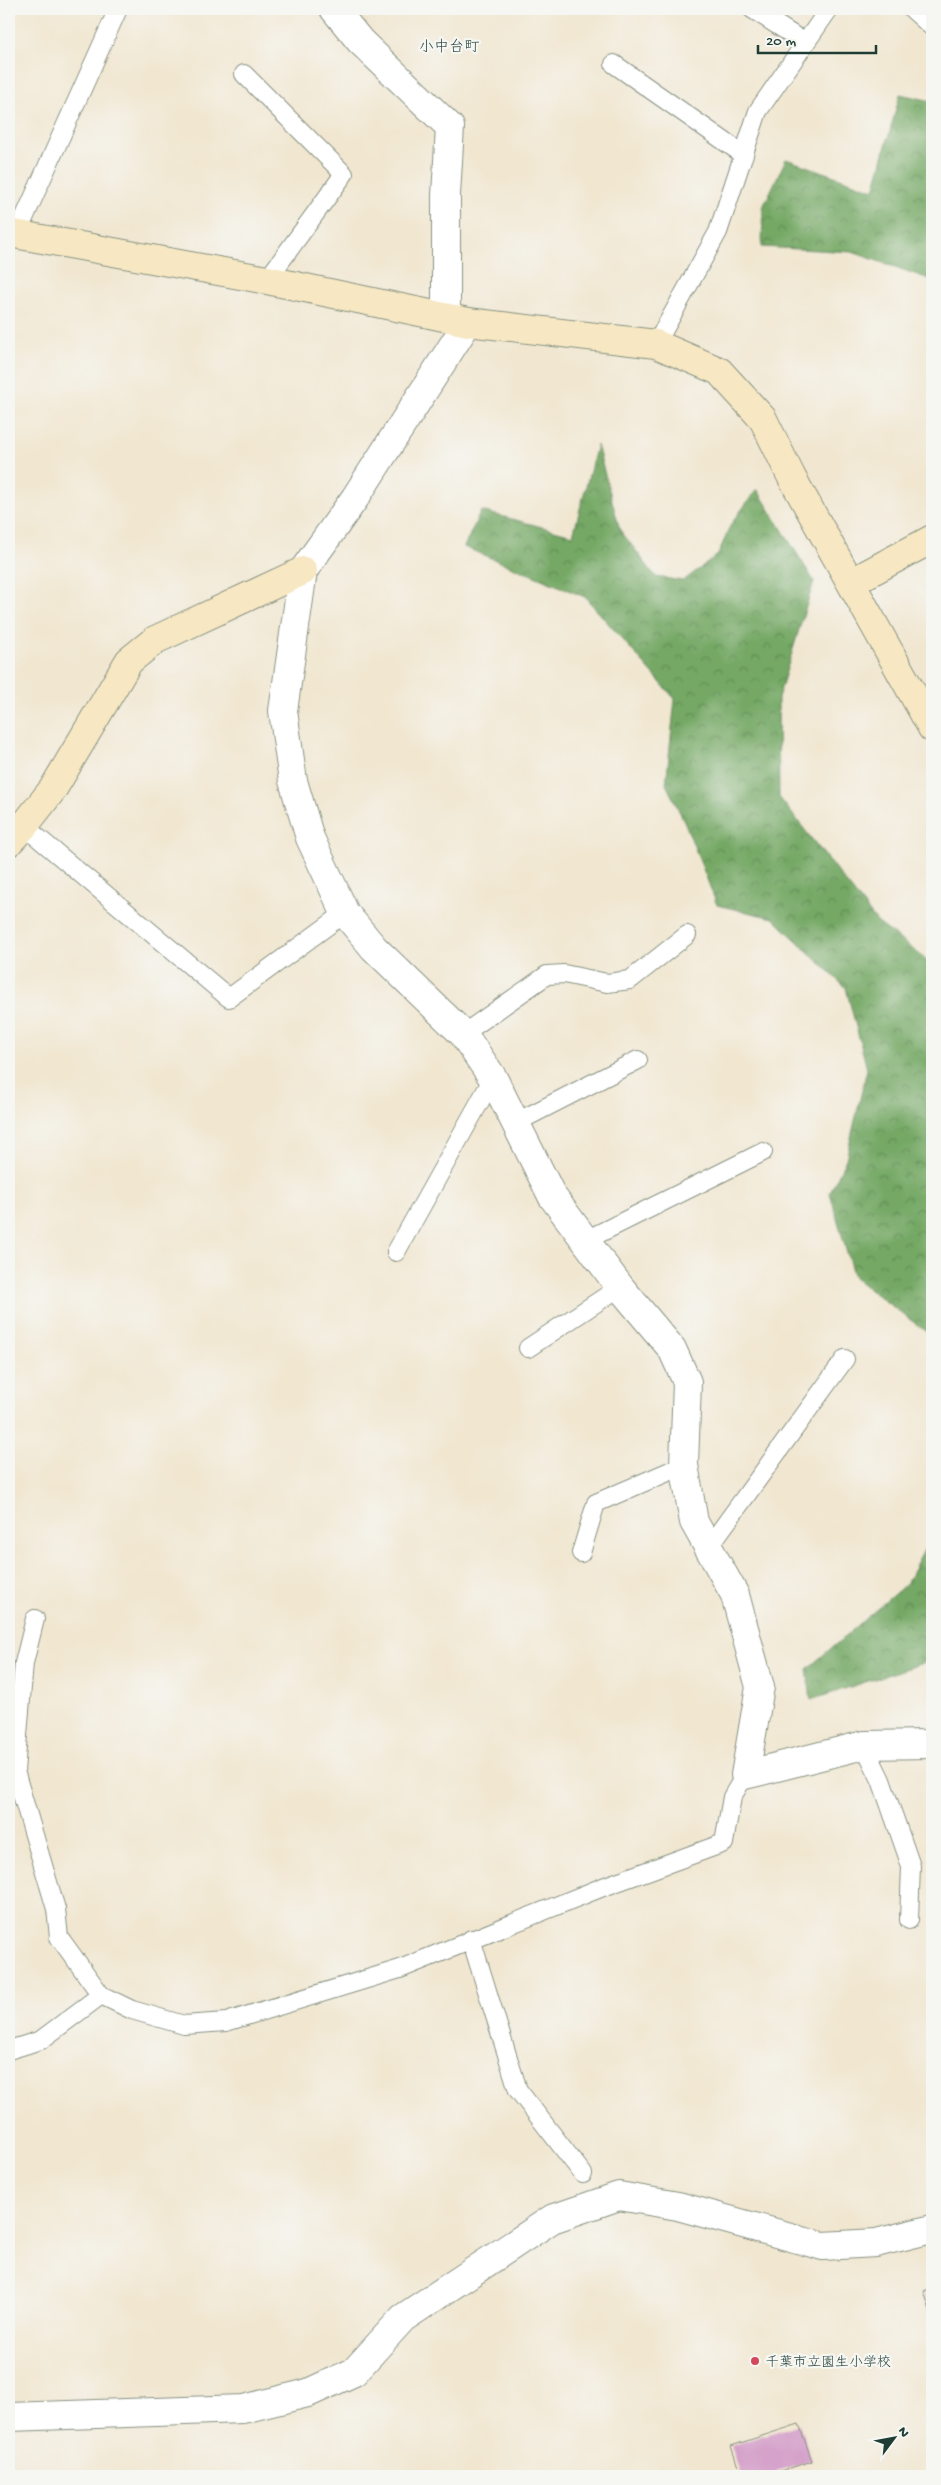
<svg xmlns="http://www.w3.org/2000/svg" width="941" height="2485" font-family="'Gochi Hand','Klee One',sans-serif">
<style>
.forest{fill:url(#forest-crowns);stroke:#4a724c}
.building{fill:#d5a2cb}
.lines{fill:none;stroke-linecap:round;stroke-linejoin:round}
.lane-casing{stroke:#889282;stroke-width:20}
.street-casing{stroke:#889282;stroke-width:30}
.secondary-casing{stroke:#889282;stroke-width:30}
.lane{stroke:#fff;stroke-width:18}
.street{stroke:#fff;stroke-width:28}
.secondary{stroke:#f7e8c3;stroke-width:28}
.poi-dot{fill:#d1495b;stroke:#f6f6f2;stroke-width:2}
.labels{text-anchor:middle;stroke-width:4.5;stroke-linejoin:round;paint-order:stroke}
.poi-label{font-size:14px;fill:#1f3d34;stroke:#f6f6f2;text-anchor:start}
.neighbourhood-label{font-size:15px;fill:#1f3d34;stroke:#f6f6f2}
</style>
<defs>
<pattern id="forest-crowns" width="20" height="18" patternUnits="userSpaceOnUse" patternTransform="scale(1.25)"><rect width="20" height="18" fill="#74a865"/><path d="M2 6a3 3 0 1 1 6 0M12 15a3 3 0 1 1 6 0" fill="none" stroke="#5f8a54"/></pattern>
</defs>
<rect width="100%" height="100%" fill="#f6f6f2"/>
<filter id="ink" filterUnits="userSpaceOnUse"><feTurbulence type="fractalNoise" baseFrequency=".02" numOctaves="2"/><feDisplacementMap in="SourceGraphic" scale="10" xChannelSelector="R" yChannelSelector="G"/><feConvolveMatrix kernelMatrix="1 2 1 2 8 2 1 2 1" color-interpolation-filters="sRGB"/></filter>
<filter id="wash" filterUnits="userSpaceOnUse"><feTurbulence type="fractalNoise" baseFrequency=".0096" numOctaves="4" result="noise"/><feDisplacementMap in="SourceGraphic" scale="20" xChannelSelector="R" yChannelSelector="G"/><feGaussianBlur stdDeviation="1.12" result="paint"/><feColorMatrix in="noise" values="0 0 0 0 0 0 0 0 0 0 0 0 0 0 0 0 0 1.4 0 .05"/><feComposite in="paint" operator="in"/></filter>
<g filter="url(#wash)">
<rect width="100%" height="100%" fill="#f1e7d1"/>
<!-- forest -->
<path class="forest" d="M900 94 932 101V280L852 252 762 247 763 207 786 159 874 190Z
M597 445 620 530 656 577 683 581 718 555 731 524 757 489 814 581 778 698 779 797 877 922 932 964V1336L854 1278 830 1193 846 1159 867 1069 846 988 773 918 717 905 685 823 666 784 675 699 585 597 464 547 481 511 573 535Z
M932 1535V1660L811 1700 807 1669 906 1584Z"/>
<g id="blocks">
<!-- building -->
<path class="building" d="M932 2288V2317L924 2291Z
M799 2424 812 2461 764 2476H741L731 2446Z"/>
</g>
</g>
<g filter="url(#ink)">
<use href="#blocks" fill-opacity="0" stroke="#889282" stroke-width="1"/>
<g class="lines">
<defs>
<path id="lane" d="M752 9 804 42
M912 9 932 27
M614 64 744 155
M244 74 344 174 267 280
M17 234 118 9
M656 344 718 232 758 111 829 9
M24 826 229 998 345 913
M463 1034 547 975 564 974 607 983 630 980 687 935
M515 1123 638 1060
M586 1240 763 1152
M396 1252 493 1078
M528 1348 620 1287
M708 1548 845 1359
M581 1553 596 1503 684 1465
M35 1619 24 1663 15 1771 56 1909 59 1937 101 1995 132 2010 184 2025 226 2022 400 1969 603 1887 724 1843 732 1797 745 1775
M864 1745 881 1780 911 1866 909 1920
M471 1939 518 2090 583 2174
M9 2050 41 2040 101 1995"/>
<path id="street" d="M334 9 360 41 450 127 446 195V317
M468 322 355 498 303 571 283 711 293 781 310 838 345 913 374 948 463 1034 493 1078 552 1196 620 1287 672 1349 687 1382 684 1465 694 1522 735 1595 760 1687 745 1775 864 1745 932 1744
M9 2417 243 2409 308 2393 354 2372 403 2318 552 2219 619 2196 678 2206 823 2246 876 2243 932 2229"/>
<path id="secondary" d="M9 233 267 280 468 322 656 344 719 371 763 419 791 476 932 728
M852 582 932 539
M9 842 24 826 53 789 129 661 155 640 303 571"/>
</defs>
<!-- lane casing -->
<use href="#lane" class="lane-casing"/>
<!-- street casing -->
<use href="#street" class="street-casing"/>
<!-- secondary casing -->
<use href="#secondary" class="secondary-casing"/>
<!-- lane -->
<use href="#lane" class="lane"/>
<!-- street -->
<use href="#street" class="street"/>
<!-- secondary -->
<use href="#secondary" class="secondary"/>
</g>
</g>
<!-- markers -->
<circle class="poi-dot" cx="755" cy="2361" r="5"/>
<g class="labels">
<!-- poi labels -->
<g class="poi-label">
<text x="765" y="2366">千葉市立園生小学校</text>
</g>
<!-- neighbourhood labels -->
<g class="neighbourhood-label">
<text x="449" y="51">小中台町</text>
</g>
</g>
<!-- margin -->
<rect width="941" height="2485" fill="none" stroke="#f6f6f2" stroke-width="30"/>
<!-- north arrow -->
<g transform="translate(894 2438) rotate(58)" stroke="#f6f6f2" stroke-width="4" paint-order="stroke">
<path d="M0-4L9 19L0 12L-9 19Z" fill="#1f3d34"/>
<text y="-8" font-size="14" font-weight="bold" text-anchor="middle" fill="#1f3d34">N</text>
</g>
<!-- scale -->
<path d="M758 45v8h118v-8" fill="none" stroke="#1f3d34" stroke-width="2.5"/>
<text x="766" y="45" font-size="15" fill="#1f3d34" stroke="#f6f6f2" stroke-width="4" paint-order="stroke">20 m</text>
</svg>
